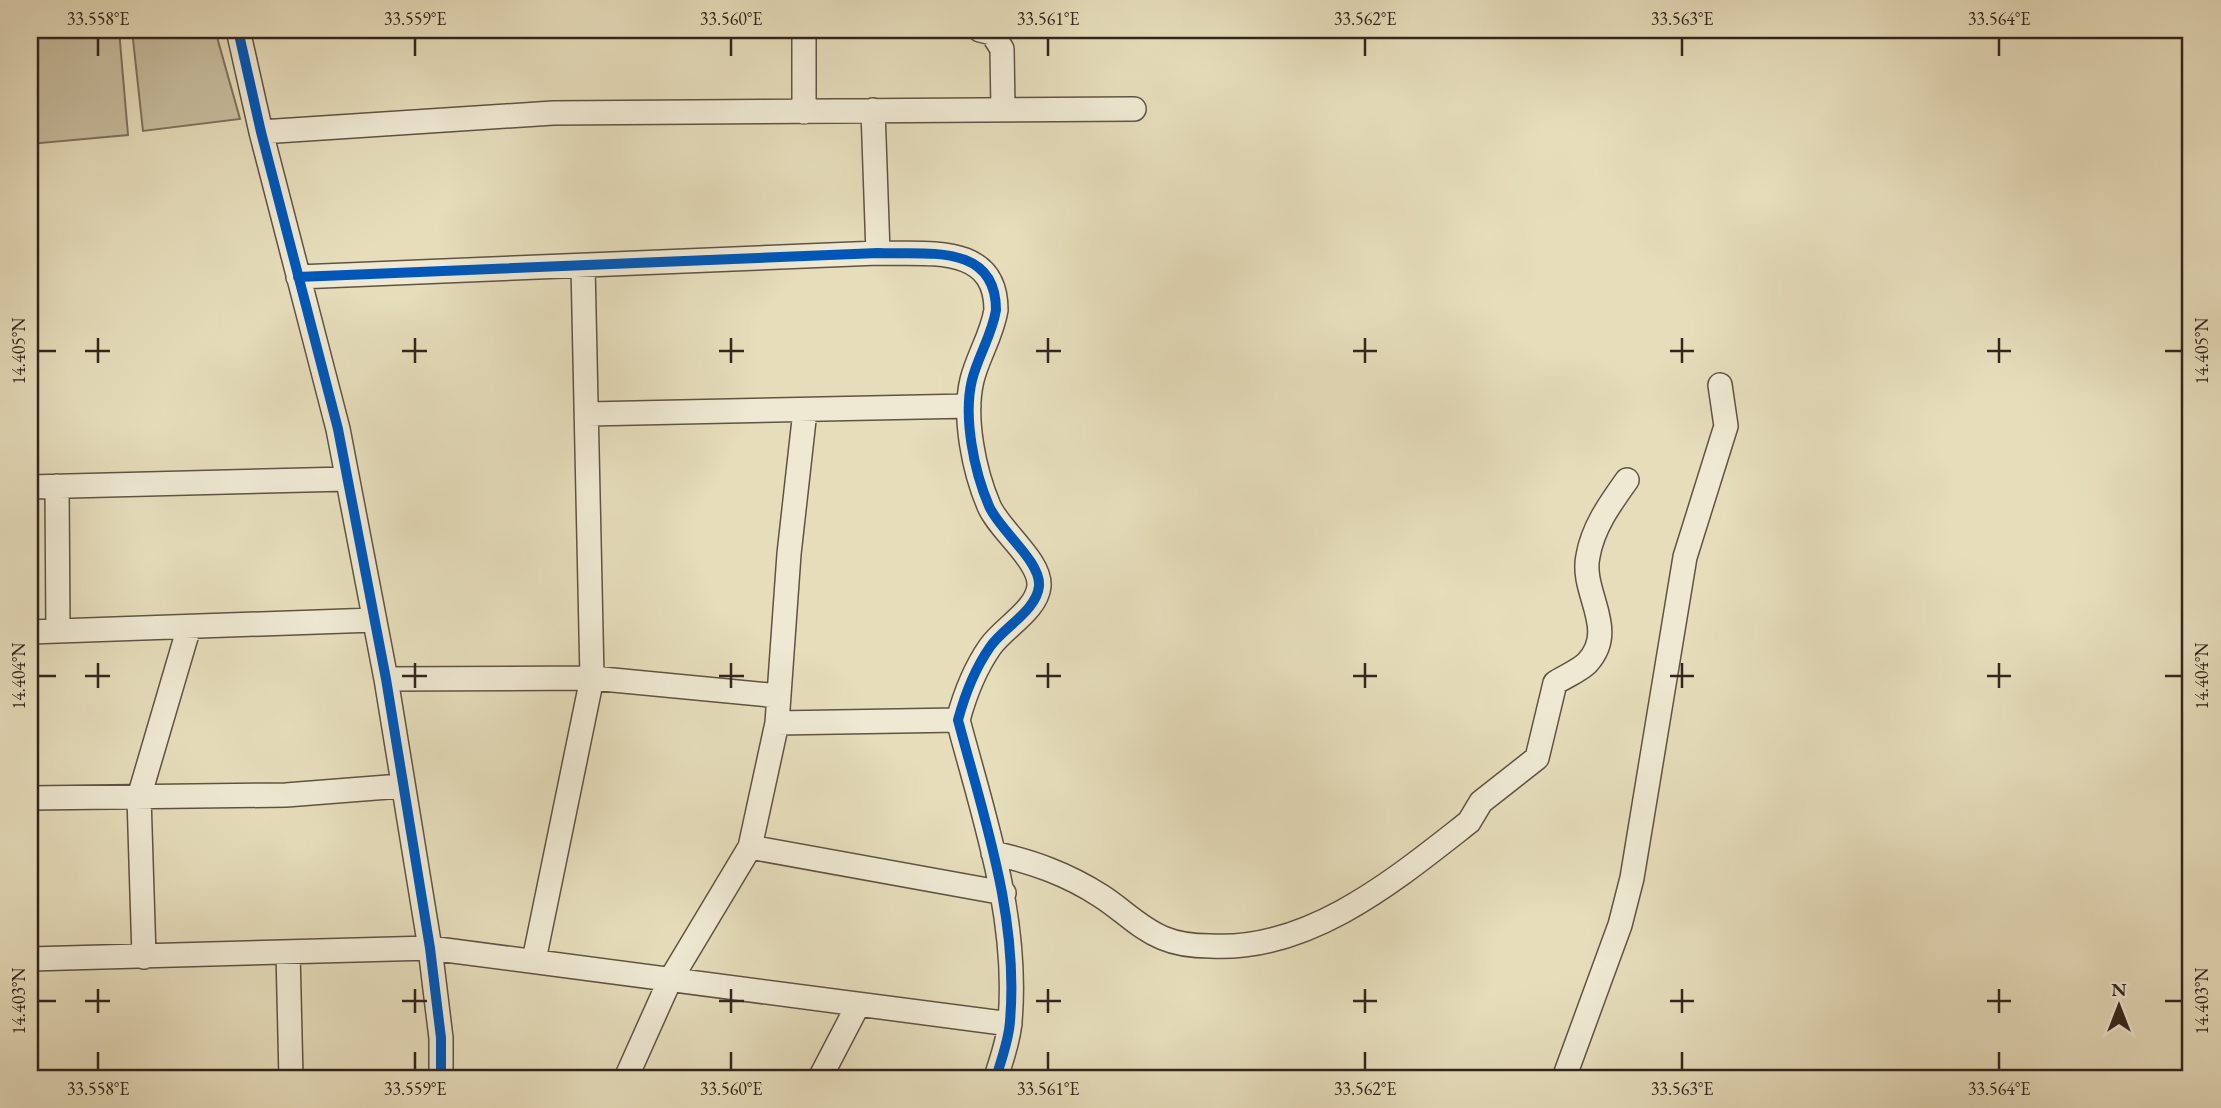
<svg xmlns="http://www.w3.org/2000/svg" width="2221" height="1108" font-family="'EB Garamond',serif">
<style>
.green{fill:#c8bea0;stroke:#7e725e;stroke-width:2}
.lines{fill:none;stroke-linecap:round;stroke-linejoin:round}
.minor-casing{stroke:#605344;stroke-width:26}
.minor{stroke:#efe9d3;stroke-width:23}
.cycleway-casing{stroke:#efe9d3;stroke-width:15}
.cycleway{stroke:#0057b8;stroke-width:10}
.ticks{fill:none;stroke:#33251c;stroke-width:2.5}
.neatline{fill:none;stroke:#33251c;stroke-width:2.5}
.ticks-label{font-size:18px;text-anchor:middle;fill:#33251c}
</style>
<rect width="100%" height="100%" fill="#e6ddbb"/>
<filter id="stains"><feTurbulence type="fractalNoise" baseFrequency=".00286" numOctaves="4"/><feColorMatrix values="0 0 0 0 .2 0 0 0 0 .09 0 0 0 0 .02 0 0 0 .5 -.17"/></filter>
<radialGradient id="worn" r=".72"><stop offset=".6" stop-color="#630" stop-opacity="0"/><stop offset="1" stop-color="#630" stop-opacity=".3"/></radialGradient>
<!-- green -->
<path class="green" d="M30 30H119L128 135 30 144Z
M132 30H215L240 119 143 131Z"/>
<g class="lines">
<defs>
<path id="minor" d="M238 30 261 132 338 429 386 679 430 948 441 1038V1078
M804 30V112
M980 30 992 33 1002 49 1003 109
M873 110 878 253
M261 132 553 113 1134 109
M298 277 878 253C925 255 996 242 996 310 992 335 978 356 972 380 963 417 974 471 989 506 999 530 1041 561 1039 586 1037 610 1003 628 990 647 974 670 965 694 958 720 984 818 1019 918 1010 1021 1009 1040 1001 1060 996 1078
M588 414 969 406
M57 486 58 631
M30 487 347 479
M30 632 374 620
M386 679 592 678 779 696
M777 723 958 720
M30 798 286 795 401 786
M750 847 1004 893
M993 853C1033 862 1067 874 1101 896 1123 910 1139 928 1163 938 1177 944 1195 946 1210 946 1309 952 1395 880 1469 822L1481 802 1537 758 1555 683C1564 677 1579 671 1587 663 1619 629 1580 593 1588 556 1593 527 1610 504 1627 480
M288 952 291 1078
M144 957 139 797 189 627
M30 959 430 948 1010 1024
M534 960 592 678 583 266
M626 1078 669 982 750 847 777 723 789 554 805 411
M820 1078 858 1005
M1564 1078 1620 925 1632 878 1685 557 1726 426 1720 385"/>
</defs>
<!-- minor casing -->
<use href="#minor" class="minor-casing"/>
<!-- minor -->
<use href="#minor" class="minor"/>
<defs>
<path id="cycleway" d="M238 30 261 132 338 429 386 679 430 948 441 1038V1078
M298 277 878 253C925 255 996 242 996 310 992 335 978 356 972 380 963 417 974 471 989 506 999 530 1041 561 1039 586 1037 610 1003 628 990 647 974 670 965 694 958 720 984 818 1019 918 1010 1021 1009 1040 1001 1060 996 1078"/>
</defs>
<!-- cycleway casing -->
<use href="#cycleway" class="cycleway-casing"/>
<!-- cycleway -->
<use href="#cycleway" class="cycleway"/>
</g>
<!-- ticks -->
<path class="ticks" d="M98 38V56M415 38V56M731 38V56M1048 38V56M1365 38V56M1682 38V56M1999 38V56M98 338V363M415 338V363M731 338V363M1048 338V363M1365 338V363M1682 338V363M1999 338V363M38 351H56M85 351H110M402 351H427M719 351H744M1036 351H1061M1353 351H1377M1670 351H1694M1987 351H2011M2165 351H2182M98 663V688M415 663V688M731 663V688M1048 663V688M1365 663V688M1682 663V688M1999 663V688M38 676H56M85 676H110M402 676H427M719 676H744M1036 676H1061M1353 676H1377M1670 676H1694M1987 676H2011M2165 676H2182M98 989V1013M415 989V1013M731 989V1013M1048 989V1013M1365 989V1013M1682 989V1013M1999 989V1013M38 1001H56M85 1001H110M402 1001H427M719 1001H744M1036 1001H1061M1353 1001H1377M1670 1001H1694M1987 1001H2011M2165 1001H2182M98 1052V1070M415 1052V1070M731 1052V1070M1048 1052V1070M1365 1052V1070M1682 1052V1070M1999 1052V1070"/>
<!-- margin -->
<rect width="2221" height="1108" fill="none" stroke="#e6ddbb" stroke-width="77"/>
<!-- north arrow -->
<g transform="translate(2119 1006)" stroke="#efe9d3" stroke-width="5" paint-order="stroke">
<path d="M0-5L12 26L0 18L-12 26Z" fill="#33251c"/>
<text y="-10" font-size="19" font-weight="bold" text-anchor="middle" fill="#33251c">N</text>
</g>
<rect x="38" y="38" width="2144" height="1032" class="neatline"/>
<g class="ticks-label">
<text x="98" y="25">33.558°E</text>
<text x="415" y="25">33.559°E</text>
<text x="731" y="25">33.560°E</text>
<text x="1048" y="25">33.561°E</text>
<text x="1365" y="25">33.562°E</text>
<text x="1682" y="25">33.563°E</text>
<text x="1999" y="25">33.564°E</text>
<text transform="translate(19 351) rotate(-90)" y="6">14.405°N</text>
<text transform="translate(2202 351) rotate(-90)" y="6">14.405°N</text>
<text transform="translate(19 676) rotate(-90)" y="6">14.404°N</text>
<text transform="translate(2202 676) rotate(-90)" y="6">14.404°N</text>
<text transform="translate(19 1001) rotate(-90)" y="6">14.403°N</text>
<text transform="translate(2202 1001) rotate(-90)" y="6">14.403°N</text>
<text x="98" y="1095">33.558°E</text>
<text x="415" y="1095">33.559°E</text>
<text x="731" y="1095">33.560°E</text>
<text x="1048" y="1095">33.561°E</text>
<text x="1365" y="1095">33.562°E</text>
<text x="1682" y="1095">33.563°E</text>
<text x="1999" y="1095">33.564°E</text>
</g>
<rect width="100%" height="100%" filter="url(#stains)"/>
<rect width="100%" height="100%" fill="url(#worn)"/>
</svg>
